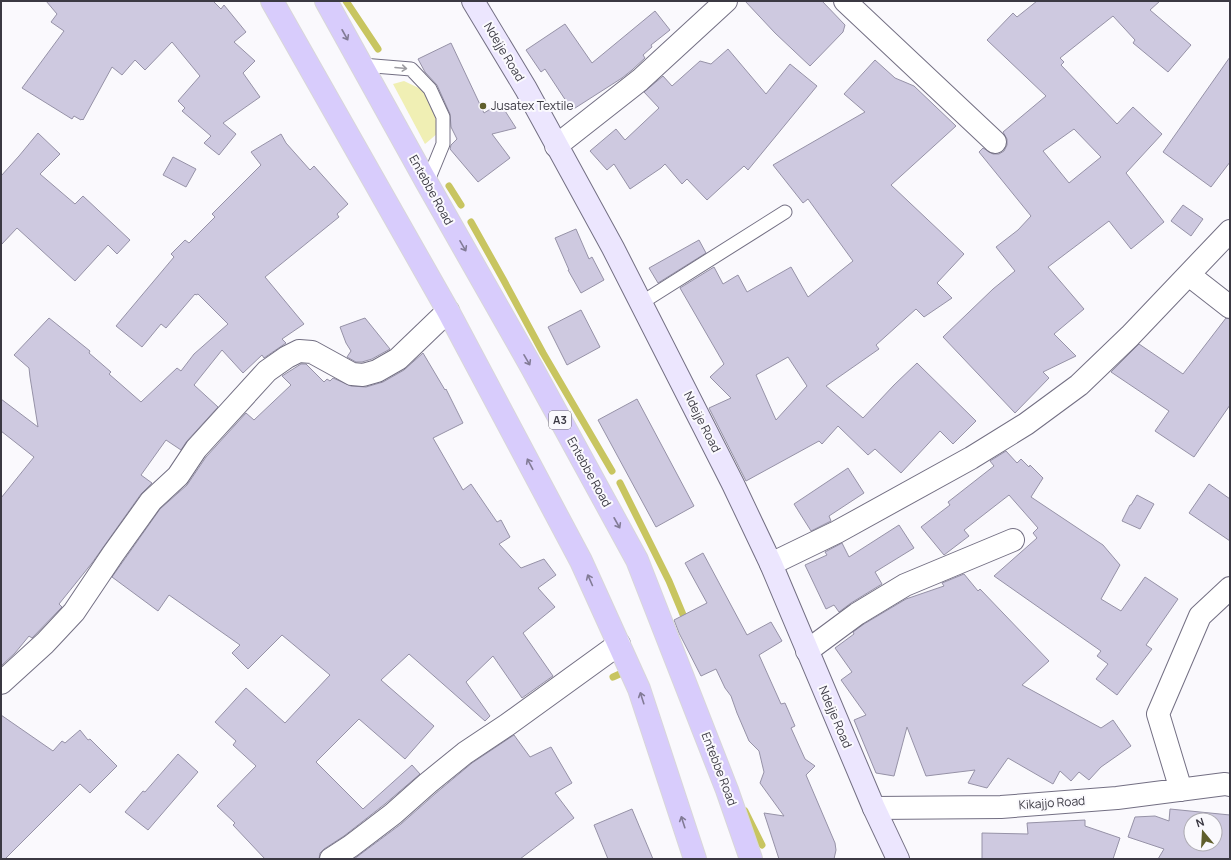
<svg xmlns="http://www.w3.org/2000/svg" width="1231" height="860" font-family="Manrope,sans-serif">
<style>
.green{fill:#f0efb4}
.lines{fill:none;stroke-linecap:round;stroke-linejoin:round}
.stream{stroke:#c8c560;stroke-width:7}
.building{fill:#cec9e0;stroke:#9692a7;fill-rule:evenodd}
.lane-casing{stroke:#736f83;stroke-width:15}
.street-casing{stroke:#736f83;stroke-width:24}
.secondary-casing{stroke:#736f83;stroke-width:24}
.primary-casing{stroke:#d8d7d9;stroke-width:24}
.lane{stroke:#fff;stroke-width:13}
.street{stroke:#fff;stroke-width:22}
.secondary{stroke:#ece6fe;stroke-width:22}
.primary{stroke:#d8ccfc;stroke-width:22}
.oneway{stroke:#827b96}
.oneway2{stroke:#9d9ca1}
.poi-dot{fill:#605f2c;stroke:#faf9fd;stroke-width:1.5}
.labels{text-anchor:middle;stroke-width:4;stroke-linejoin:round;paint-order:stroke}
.shield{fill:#faf9fd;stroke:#74737b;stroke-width:1}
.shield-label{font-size:11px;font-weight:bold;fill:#3b3943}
.street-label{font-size:12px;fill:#3b3943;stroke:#faf9fd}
.poi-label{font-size:12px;fill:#3b3943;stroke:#faf9fd;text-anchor:start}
</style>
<rect width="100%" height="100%" fill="#faf9fd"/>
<!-- green -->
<path class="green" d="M404 81 425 91 434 109 438 133 425 144 393 84Z"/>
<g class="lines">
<!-- stream -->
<path class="stream" d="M346 1 378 49
M449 186 461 205
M471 222 503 279 543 353 612 471
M620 483 669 581 684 617
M613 677 622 673H628L629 675
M745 811 762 845"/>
</g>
<!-- building -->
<path class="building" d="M46 1H213L221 9 224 5 246 32 234 42 255 61 243 73 260 97 223 123 236 134 219 155 204 143 211 136 182 111 185 108 178 101 200 76 172 42 145 70 135 60 122 75 112 67 83 120 82 119 81 120 74 116 72 119 22 88 64 31 51 22 57 14Z
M745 1H822L845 25 843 32 810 66 775 33Z
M1037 1H1160L1150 10 1191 45 1168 72 1133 43 1135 40 1113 16 1060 58 1064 62 1061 65 1117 124 1133 107 1162 134 1126 173 1164 222 1131 249 1109 221 1048 267 1084 309 1054 334 1076 356 1043 372 1049 378 1015 413 943 337 993 289 1015 271 996 247 1018 230 1031 216 979 152 983 148 993 154H999L1004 151 1007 145V139L1003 132 1046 96 987 40 1013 13 1017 17ZM1074 129 1101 157 1069 183 1043 151Z
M655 11 670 30 651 45 652 47 643 55 645 58 632 70 622 78 572 110 545 69 541 72 526 50 565 24 592 63Z
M451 43 484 113 500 103 516 128 492 134 510 158 478 182 450 149 451 145 457 139 451 127 450 114 437 85 425 72 418 59Z
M728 49 766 94 790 64 817 86 748 170 744 166 707 200 687 179 682 184 665 164 661 168 630 189 614 164 607 170 590 151 616 129 625 140 659 108 644 92 663 76 672 86 700 61 711 64Z
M1230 57V162L1211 187 1163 152Z
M875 60 895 78 914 86 956 126 891 185 964 254 937 283 952 298 924 317 916 309 876 345 879 349 826 386 863 418 894 385 917 363 976 421 953 444 940 431 901 473 875 449 868 455 838 426 822 444 819 441 746 481 709 408 731 398 710 377 724 364 680 288 714 267 723 284 738 275 747 292 791 267 808 297 853 261 808 199 803 203 773 165 865 112 844 94ZM788 357 807 386 776 420 756 375Z
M38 133 60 154 40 174 75 204 83 196 130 240 117 254 108 245 75 281 17 228 1 245V176L19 156Z
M281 134 286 143 310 170 314 166 348 204 337 214 339 217 265 277 304 324 282 339 286 343 264 358 262 355 243 373 222 350 194 385 218 407 187 441 181 450 166 440 141 475 152 483 141 494 92 563 59 604 62 607 32 638 29 636 15 653 1 666V498L34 457 1 431V399L38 427 30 377 29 368 14 355 49 318 90 351 89 353 111 372 109 374 141 402 177 368 181 371 194 354 228 324 198 294 196 295 195 294 166 328 161 324 142 347 116 326 174 257 171 254 185 240 189 243 215 217 212 214 261 165 251 152Z
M173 157 196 169 186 187 163 175Z
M1183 205 1203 219 1191 236 1171 221Z
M576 229 589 259 592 257 604 280 581 293 568 270H569L555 238Z
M699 240 706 253 658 283 649 268Z
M581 310 600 347 567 365 548 327Z
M365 318 390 349 372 359 362 362H356L347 357 351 351 346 343 340 327Z
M1226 318 1230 319V405L1194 457 1155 431 1169 411 1111 372 1139 344 1183 374Z
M423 353 445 390 446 389 463 423 433 438 463 490 471 484 497 522 501 520 510 537 499 544 521 568 544 559 556 575 538 588 555 607 523 633 553 676 522 698 493 656 466 682 490 716 485 721 409 654 381 680 434 726 405 759 359 719 316 762 363 809 412 765 420 774 385 804 344 836 324 849 320 853 319 859H265L233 825 235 823 217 806 256 766 233 745 236 741 215 722 246 688 285 723 330 675 282 635 248 669 232 653 240 645 169 595 158 611 112 577 160 509 187 485 206 457 246 413 254 420 291 385 282 376 301 364H306L324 382 327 379 330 381 333 378 351 386 366 387 383 382 404 370Z
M637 399 694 506 656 527 598 420Z
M1006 451 1017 463 1021 459 1029 467 1030 465 1043 478 1031 497 1103 545 1120 565 1101 599 1121 611 1145 577 1178 599 1146 645 1152 649 1117 695 1096 679 1108 664 1097 656 1101 651 994 576 1037 538 1033 533 1038 528 1009 495 964 530 969 536 944 555 921 527 950 505 948 502 994 466 990 461Z
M848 468 864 493 829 516 831 521 811 531 794 504Z
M1209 484 1230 499V541L1189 513Z
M1137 495 1154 504 1140 529 1122 521 1130 505H1131Z
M899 525 914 548 875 572 882 584 851 603 839 612 834 605 826 609 805 565 827 555 825 552 842 543 849 557Z
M703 553 747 635 771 622 782 641 759 655 781 704 785 703 795 726 791 728 805 759 815 766 806 775 835 843 836 850 834 859H779L764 813 784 816 760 783 764 772 759 751 749 741 737 713 731 696 725 688 716 669 701 676 679 633 674 620 707 603 685 563Z
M964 574 978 591 980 589 1049 661 1022 685 1101 728 1113 720 1131 746 1101 767 1089 780 1079 772 1071 781 1060 771 1053 784 1008 758 987 788 968 783 975 770 926 776 907 727 894 776 876 773 854 720 866 715 841 680 852 672 835 648 854 634 853 632 864 624 906 599 944 586 942 583Z
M1 715 53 751 62 741 65 743 80 730 88 740 90 739 117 766 90 793 80 784 5 859H1Z
M514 735 530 757 551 747 572 783 555 793 574 818 520 859H354L401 824 436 793 472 763Z
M178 754 198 772 148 830 125 812 143 791 145 792Z
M632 809 653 859H608L594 825Z
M1170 809 1230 815V859H1158L1164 849 1128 837 1135 817 1155 816 1169 821ZM1191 820H1215V844H1191Z
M1085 820V826L1120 838 1113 859H982V833L1028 834 1027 823Z"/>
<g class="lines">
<defs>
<path id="lane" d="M362 65 411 69 430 89 443 117V144L427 183
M641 303 785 212"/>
<path id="street" d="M845 1 995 142
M556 146 640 80 726 1
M1189 275 1230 307
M771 564 837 532 971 458 1026 424 1079 385 1130 336 1230 231
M807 651 857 614 905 585 1013 540
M1 683 45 643 74 612 113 554 151 501 178 476 196 449 267 371 287 357 299 351 312 352 352 374 363 375 377 371 398 359 448 311
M1181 790 1158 714 1200 616 1230 588
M874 808 1001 807 1117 798 1225 784 1230 785
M331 859 351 846 393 814 428 783 465 753 507 725 619 644"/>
<path id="secondary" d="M473 1 526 89 613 248 733 484 771 564 874 808 898 859"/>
<path id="primary" d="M272 1 448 311 581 561 639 689 695 859
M326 1 427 183 531 366 637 560 727 790 751 859"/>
</defs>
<!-- lane casing -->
<use href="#lane" class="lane-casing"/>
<!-- street casing -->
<use href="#street" class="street-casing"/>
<!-- secondary casing -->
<use href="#secondary" class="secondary-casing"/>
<!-- primary casing -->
<use href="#primary" class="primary-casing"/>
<!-- lane -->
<use href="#lane" class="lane"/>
<!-- street -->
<use href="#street" class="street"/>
<!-- secondary -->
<use href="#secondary" class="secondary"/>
<!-- primary -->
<use href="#primary" class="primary"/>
</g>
<!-- one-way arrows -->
<defs><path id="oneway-shaft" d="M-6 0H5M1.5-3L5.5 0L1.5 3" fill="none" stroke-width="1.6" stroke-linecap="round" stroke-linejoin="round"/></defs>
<g class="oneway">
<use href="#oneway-shaft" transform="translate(345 35) rotate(61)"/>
<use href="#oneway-shaft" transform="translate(463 246) rotate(60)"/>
<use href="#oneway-shaft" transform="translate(527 360) rotate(60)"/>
<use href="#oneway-shaft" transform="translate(530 464) rotate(-118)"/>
<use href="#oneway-shaft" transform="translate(617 523) rotate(61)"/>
<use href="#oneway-shaft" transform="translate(590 580) rotate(-114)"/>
<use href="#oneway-shaft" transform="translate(642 698) rotate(-108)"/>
<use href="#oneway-shaft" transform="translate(683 822) rotate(-108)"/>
</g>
<use class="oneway2" href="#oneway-shaft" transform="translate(401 68) rotate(5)"/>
<!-- markers -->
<circle class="poi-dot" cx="483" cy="106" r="4"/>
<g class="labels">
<!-- shield labels -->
<rect class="shield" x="549" y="411" width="22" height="18" rx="3"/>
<g class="shield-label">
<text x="560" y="424">A3</text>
</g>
<!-- street labels -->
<g class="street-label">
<text transform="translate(504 52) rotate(59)" y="4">Ndejje Road</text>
<text transform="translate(431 190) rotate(61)" y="4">Entebbe Road</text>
<text transform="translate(702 422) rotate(63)" y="4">Ndejje Road</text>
<text transform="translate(589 472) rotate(61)" y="4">Entebbe Road</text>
<text transform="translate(835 717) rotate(67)" y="4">Ndejje Road</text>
<text transform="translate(719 769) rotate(69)" y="4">Entebbe Road</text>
<text transform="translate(1052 803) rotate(-4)" y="4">Kikajjo Road</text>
</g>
<!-- poi labels -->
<g class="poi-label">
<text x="491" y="110">Jusatex Textile</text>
</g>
</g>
<!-- border -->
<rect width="1231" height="860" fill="none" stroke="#3b3943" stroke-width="4"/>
<!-- north arrow -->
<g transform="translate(1203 832) rotate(342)"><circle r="19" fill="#faf9fd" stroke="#aeacb3"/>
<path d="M0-3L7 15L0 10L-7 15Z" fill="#605f2c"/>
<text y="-6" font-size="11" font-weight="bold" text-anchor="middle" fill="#3b3943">N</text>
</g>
</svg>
